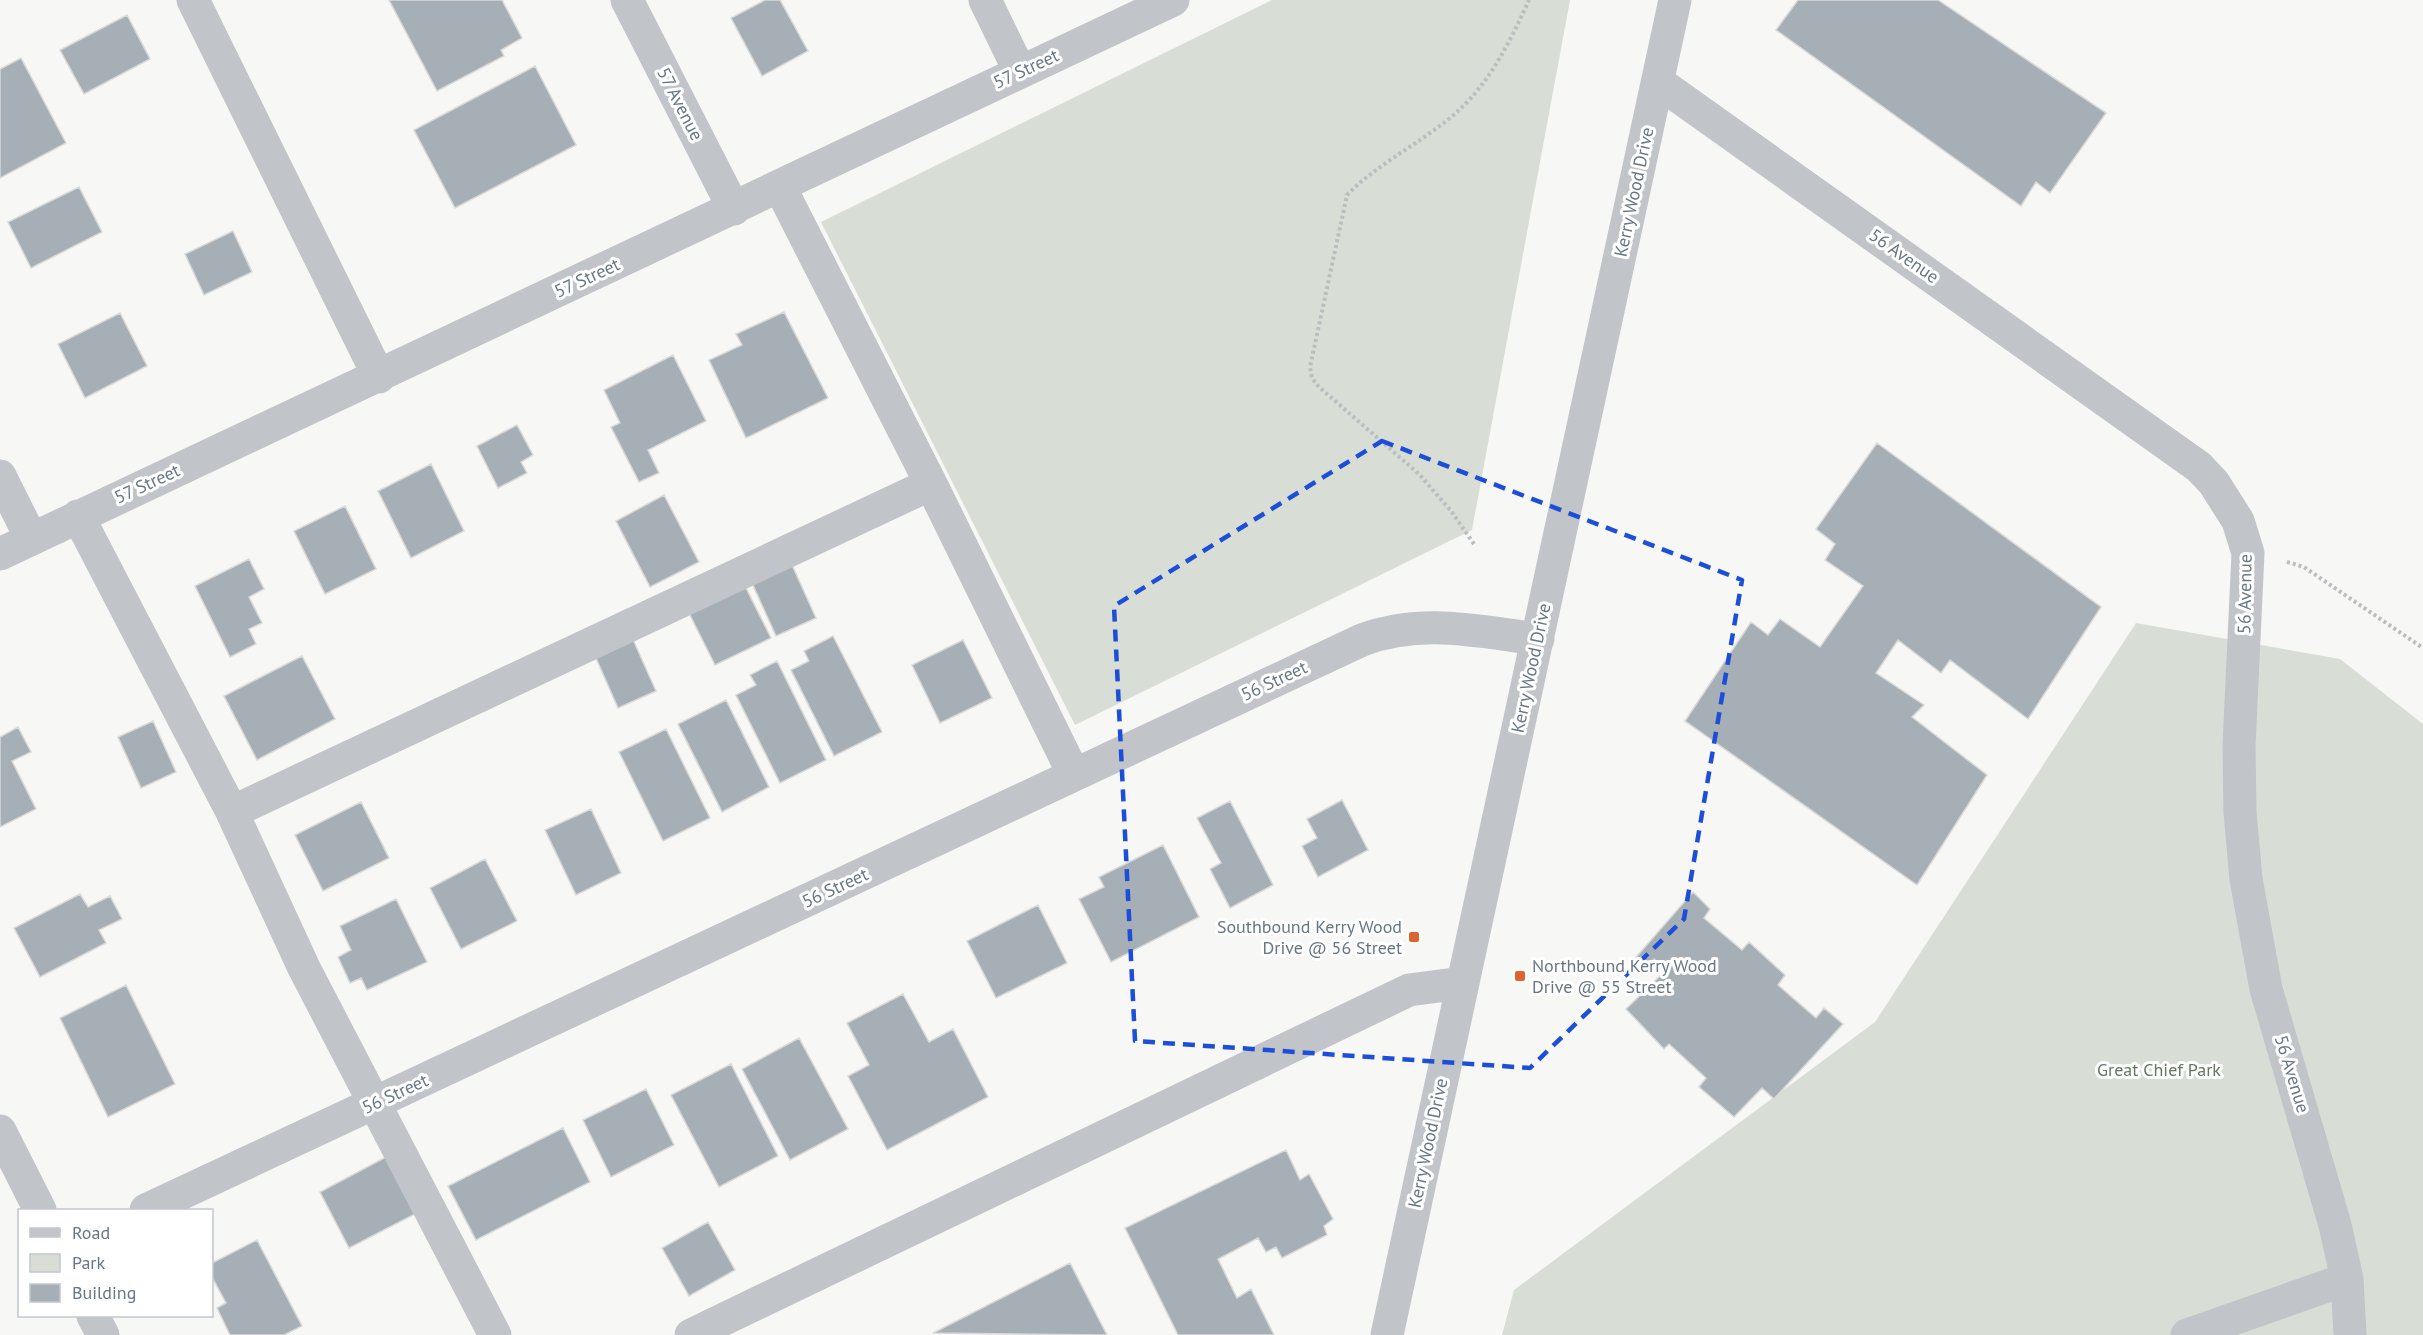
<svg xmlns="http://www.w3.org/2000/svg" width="2423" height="1335" font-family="'PT Sans',sans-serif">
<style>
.green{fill:#d8ded6}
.building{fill:#a7afb6;stroke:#d9d9d7;stroke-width:1.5}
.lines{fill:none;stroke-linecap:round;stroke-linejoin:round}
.path{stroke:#bbbdc0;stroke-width:4;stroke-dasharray:3 3;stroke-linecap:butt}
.minor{stroke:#c1c4c8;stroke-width:33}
.marked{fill:none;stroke:#1d4ed8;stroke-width:4.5;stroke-dasharray:12 8;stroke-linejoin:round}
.poi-dot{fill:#de642f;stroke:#fff;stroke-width:2}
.labels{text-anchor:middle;stroke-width:6;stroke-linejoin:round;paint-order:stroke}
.street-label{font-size:18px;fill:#677685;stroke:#fff}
.poi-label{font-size:18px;fill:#677685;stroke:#fff;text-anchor:end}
.park-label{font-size:18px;fill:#657762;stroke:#fff}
</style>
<rect width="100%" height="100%" fill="#f7f7f5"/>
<!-- green -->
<path class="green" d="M1272 0H1570L1472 530 1075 725 821 222Z
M2136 623 2340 659 2423 724V1335H1502L1514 1290 1875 1022Z"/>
<!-- building -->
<path class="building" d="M389 0H502L522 38 501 50 504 56 437 91Z
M765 0H780L808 51 762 76 731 18Z
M1798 0H1938L2106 113 2050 193 2036 182 2021 206 1776 30Z
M127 15 150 59 84 94 60 50Z
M21 58 66 143 0 178V69Z
M535 66 576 145 455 208 414 130Z
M79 187 102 232 31 268 8 222Z
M233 231 252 272 204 295 185 254Z
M784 312 828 398 746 438 709 360 742 345 736 334Z
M120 313 147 366 85 398 58 344Z
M673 355 706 421 648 450 659 473 639 482 611 427 620 423 604 390Z
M517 425 533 455 521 462 527 473 498 488 477 446Z
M1877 443 2101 607 2028 719 1950 660 1941 673 1898 640 1876 673 1924 705 1912 717 1987 775 1917 885 1685 721 1751 622 1768 635 1780 619 1820 647 1863 586 1825 560 1835 544 1816 529Z
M431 464 464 531 411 558 378 491Z
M664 495 699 562 650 587 616 521Z
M345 506 376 569 325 594 294 531Z
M249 559 264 589 249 597 262 623 249 629 256 644 230 657 195 586Z
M792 565 816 618 776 636 752 583Z
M743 582 771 638 715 665 687 609Z
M630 633 656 691 618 708 592 649Z
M833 636 882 732 834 756 791 670 809 661 804 651Z
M963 640 992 698 940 723 912 665Z
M302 656 335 719 257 760 224 696Z
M777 661 826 760 780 783 736 695 756 685 750 675Z
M726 700 769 787 722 812 678 724Z
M153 721 176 772 141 788 118 737Z
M18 727 31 752 12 761 36 809 0 827V737Z
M666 729 710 818 663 841 619 752Z
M1342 800 1368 850 1318 877 1302 846 1317 838 1307 819Z
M1230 801 1273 885 1230 908 1210 869 1221 863 1197 818Z
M361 802 389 858 323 891 295 835Z
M591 809 621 873 576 895 545 830Z
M1163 845 1199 917 1111 962 1079 899 1104 887 1099 877Z
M485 859 517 921 461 949 430 888Z
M1693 892 1710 909 1704 918 1742 950 1749 942 1785 975 1778 985 1816 1018 1824 1008 1843 1024 1774 1099 1762 1088 1734 1117 1699 1087 1706 1078 1669 1044 1664 1049 1626 1009 1666 970 1654 959 1641 973 1631 963Z
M80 894 88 907 110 896 122 919 99 930 106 943 40 977 14 928Z
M396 899 427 962 367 990 361 978 350 983 338 957 351 950 340 926Z
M1038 905 1067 963 996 998 967 941Z
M126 985 175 1084 108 1117 60 1018Z
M903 994 929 1042 953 1029 988 1097 887 1150 848 1076 869 1065 847 1023Z
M799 1038 848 1129 790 1160 742 1069Z
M731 1064 778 1156 719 1187 671 1095Z
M646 1089 674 1145 611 1177 583 1120Z
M563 1128 590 1182 476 1240 448 1186Z
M1286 1150 1300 1180 1309 1174 1333 1219 1324 1226 1327 1235 1282 1258 1276 1247 1266 1252 1258 1238 1218 1259 1237 1298 1251 1289 1274 1335H1178L1125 1228Z
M386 1157 415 1214 349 1248 320 1192Z
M708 1222 735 1270 689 1296 662 1248Z
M257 1240 302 1326 284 1335H230L217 1308 226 1303 212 1277V1263Z
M1070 1263 1107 1335 933 1333Z"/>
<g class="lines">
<!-- path -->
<path class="path" d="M1474 544 1451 511 1419 474 1319 387 1312 378 1310 367 1347 195C1376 165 1417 145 1450 118 1488 87 1509 44 1529 0
M2287 562 2304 567 2423 648"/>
<!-- minor -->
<path class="minor" d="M193 0 379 377
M627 0 734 209
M985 0 1020 72
M1658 82 2199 467 2214 483 2238 521 2248 553 2239 746 2240 812 2246 879 2266 989 2335 1225 2347 1279 2350 1335
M780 187 931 484 1074 775
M0 476 31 538
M78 516 232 812 304 968 495 1335
M0 554 1173 0
M232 812 931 484
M0 1131 40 1210
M146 1210 1362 640C1422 618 1475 631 1538 639
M93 1316 103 1335
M691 1335 1409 990 1462 983
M1387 1335 1675 0
M2187 1335 2347 1279"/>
</g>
<!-- marked area -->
<path class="marked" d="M1382 441 1742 580 1684 919 1530 1068 1135 1041 1114 606Z"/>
<!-- markers -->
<g class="poi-dot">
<rect x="1408" y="931" width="12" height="12" rx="3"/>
<rect x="1514" y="970" width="12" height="12" rx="3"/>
</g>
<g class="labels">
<!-- street labels -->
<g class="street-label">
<text transform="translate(1026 69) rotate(-25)" y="6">57 Street</text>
<text transform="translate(680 104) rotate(63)" y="6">57 Avenue</text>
<text transform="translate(1634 192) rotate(-78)" y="6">Kerry Wood Drive</text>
<text transform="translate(1904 256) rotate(35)" y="6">56 Avenue</text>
<text transform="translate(587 278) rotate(-25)" y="6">57 Street</text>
<text transform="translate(147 484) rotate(-25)" y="6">57 Street</text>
<text transform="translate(2245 594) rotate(-89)" y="6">56 Avenue</text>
<text transform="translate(1531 668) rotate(-78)" y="6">Kerry Wood Drive</text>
<text transform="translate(1274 681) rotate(-25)" y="6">56 Street</text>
<text transform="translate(835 888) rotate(-25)" y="6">56 Street</text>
<text transform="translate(2292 1074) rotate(73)" y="6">56 Avenue</text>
<text transform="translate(395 1094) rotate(-25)" y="6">56 Street</text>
<text transform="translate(1428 1143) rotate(-78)" y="6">Kerry Wood Drive</text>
</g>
<!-- poi labels -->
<g class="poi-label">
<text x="1402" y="933">Southbound Kerry Wood<tspan x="1402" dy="21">Drive @ 56 Street</tspan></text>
<text x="1532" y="972" text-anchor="start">Northbound Kerry Wood<tspan x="1532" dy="21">Drive @ 55 Street</tspan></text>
</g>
<!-- park labels -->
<g class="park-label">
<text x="2159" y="1076">Great Chief Park</text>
</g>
</g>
<!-- legend -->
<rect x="18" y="1209" width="195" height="108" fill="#ffffff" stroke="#c2c8ce" stroke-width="1.5"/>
<rect x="30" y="1228" width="30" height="9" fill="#c1c4c8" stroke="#c2c8ce" stroke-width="1.5"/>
<text x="72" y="1239" font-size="18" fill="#677685">Road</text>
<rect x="30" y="1254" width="30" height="18" fill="#d8ded6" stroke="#c2c8ce" stroke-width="1.5"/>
<text x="72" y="1269" font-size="18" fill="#677685">Park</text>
<rect x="30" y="1284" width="30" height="18" fill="#a7afb6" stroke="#c2c8ce" stroke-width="1.5"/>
<text x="72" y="1299" font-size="18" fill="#677685">Building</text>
</svg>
